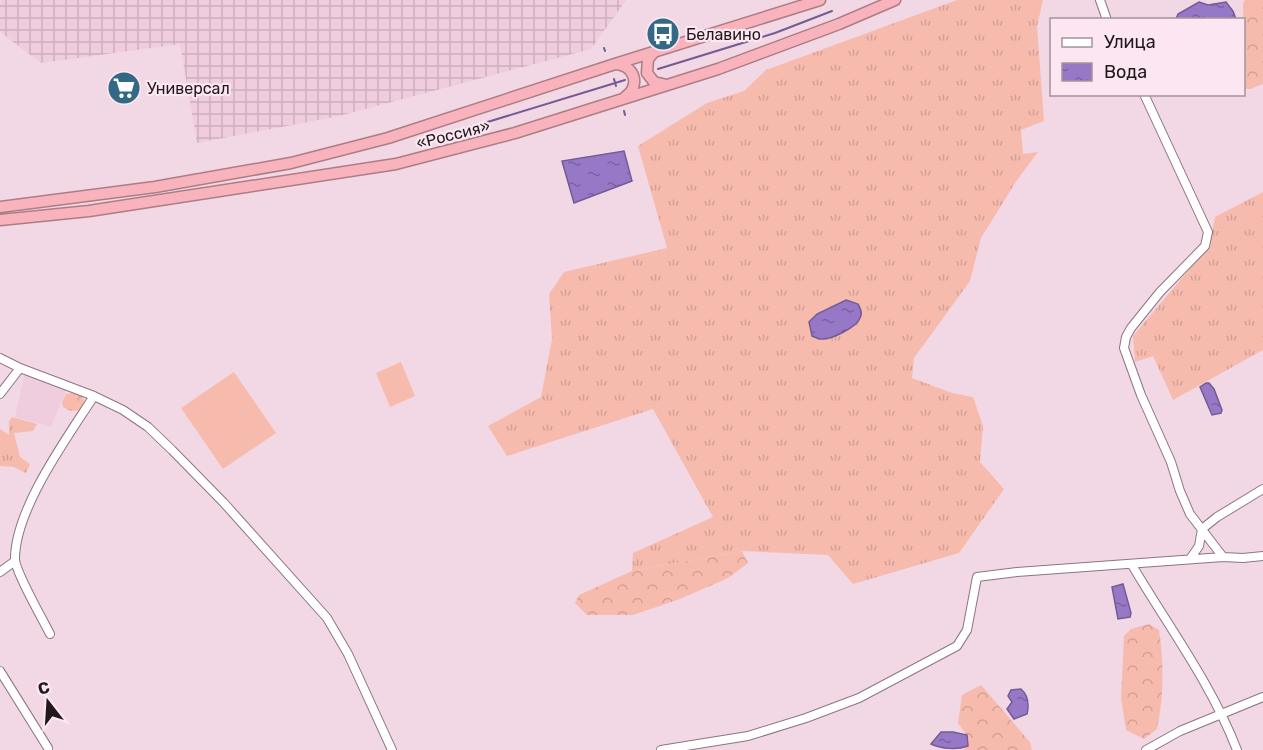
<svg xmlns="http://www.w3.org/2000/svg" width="1263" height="750" font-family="Rubik,sans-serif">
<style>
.built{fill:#efccde}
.industrial{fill:url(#industrial-grid)}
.grass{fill:url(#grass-tufts)}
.forest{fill:url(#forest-crowns)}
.pitch{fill:#f7bbae}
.water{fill:url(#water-ripples);stroke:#745b94;stroke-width:1.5}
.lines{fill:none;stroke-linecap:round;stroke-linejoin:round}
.stream{stroke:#745b94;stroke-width:2}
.minor-casing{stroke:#8d7581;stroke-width:10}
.highway-casing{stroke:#ad7d85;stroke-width:13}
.minor{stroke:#fff;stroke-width:8}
.highway{stroke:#f8b3bd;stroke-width:10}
.labels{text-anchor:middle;stroke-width:4.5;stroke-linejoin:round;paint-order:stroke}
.poi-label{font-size:16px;fill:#21181c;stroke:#fce6f1;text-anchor:start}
.street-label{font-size:16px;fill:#21181c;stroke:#fce6f1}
</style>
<defs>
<pattern id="industrial-grid" width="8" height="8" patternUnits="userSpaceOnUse" patternTransform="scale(1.5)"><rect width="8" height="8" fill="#efccde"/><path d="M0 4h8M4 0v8" fill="none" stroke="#cdaebe"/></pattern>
<pattern id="grass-tufts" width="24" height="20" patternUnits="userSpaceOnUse" patternTransform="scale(1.5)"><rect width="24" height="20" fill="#f7bbae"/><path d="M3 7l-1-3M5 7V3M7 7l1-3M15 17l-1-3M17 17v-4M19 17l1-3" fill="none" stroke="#d3a095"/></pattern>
<pattern id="forest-crowns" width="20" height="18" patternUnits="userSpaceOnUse" patternTransform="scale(1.5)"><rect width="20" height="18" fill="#f7bbae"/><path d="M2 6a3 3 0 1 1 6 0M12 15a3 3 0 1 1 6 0" fill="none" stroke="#d3a095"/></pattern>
<pattern id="water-ripples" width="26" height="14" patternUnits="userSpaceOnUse" patternTransform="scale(1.5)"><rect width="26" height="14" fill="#9778c7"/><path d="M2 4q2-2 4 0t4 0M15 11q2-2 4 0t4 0" fill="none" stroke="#7b61a1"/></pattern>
</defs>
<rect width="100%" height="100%" fill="#f2d7e4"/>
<!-- built -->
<path class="built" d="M25 373 66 390 51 427 15 417Z"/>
<!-- industrial -->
<path class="industrial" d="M2 0H626L591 49 339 116 197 143 180 44 41 63 0 32V3Z"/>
<!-- grass -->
<path class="grass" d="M957 0H1043L1037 26 1044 121 1021 130 1023 154 1038 152 1017 180 981 238 970 281 914 358 912 378 952 393 973 397 983 426 980 462 1004 489 959 553 853 584 828 555 742 551 632 571 633 553 713 517 653 409 507 456 488 426 541 397 552 339 549 294 564 272 667 248 638 146 707 103 744 91 766 70Z
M1263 192V350L1173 400 1153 356 1135 362 1133 336 1209 246 1215 217Z
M12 417 37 424 33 431 14 433 20 457 30 464 26 473 14 467 0 466V429L9 435V421Z"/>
<!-- forest -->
<path class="forest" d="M1245 0H1263V84L1250 89H1244L1243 3Z
M72 393 82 395 85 404 81 410 71 411 63 407 62 402 66 394Z
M742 551 748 563 728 578 680 599 633 615H587L575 603 579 595 632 571Z
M1149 624 1159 630C1164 662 1164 697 1157 729L1144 739 1126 730 1121 698 1124 636 1131 629Z
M981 685 1030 742 1032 750H963L968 746 967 736 958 723 962 695Z"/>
<!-- pitch -->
<path class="pitch" d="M401 362 415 396 390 407 376 373Z
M234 372 276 433 223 469 181 408Z"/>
<!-- water -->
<path class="water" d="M1199 2 1208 5 1226 2 1233 11 1236 19H1176L1178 14Z
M624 151 632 181 574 203 562 161Z
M846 300 858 304C860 308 863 313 860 318 857 327 831 340 821 339 818 339 815 337 812 336L809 322 817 314Z
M1206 383H1209L1214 389 1222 410 1221 413 1212 415 1200 387Z
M1123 584 1131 613 1130 617 1118 619 1112 587Z
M1021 689C1028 695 1029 705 1027 714L1014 719 1007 709 1012 702 1008 696 1011 690Z
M941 732H953L967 735 968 746C957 750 942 749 931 744Z"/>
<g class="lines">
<!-- stream -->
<path class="stream" d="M604 48 605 51
M658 69 775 33 832 11
M614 79 616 86
M624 111 625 115
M445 135 625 80"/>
<defs>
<path id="minor" d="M1100 0 1107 20
M1144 94 1208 232 1205 246 1160 292 1131 328 1126 337 1124 348 1141 395 1171 462 1180 491 1190 514 1223 557
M0 358 20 368 94 396 123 410 148 427 172 450 224 503 327 618 348 654 392 750
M0 394 20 368
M1190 559 1199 546 1202 529 1217 517 1263 489
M1132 565C1168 626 1211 683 1237 750
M0 572 15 561
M50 634C43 620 15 571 15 559 15 509 67 438 94 396
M0 671 48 748
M661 750 748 736 806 718 859 698 957 646 967 630 977 577 1017 572 1223 557 1243 558 1263 556
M1146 750 1180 731 1263 697"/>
<path id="highway" d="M655 51 648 59 647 73 654 82 667 85
M615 64C635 65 641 86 625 97
M0 207 155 187 291 163 388 138 615 64 820 0
M0 220 89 211 396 164 515 133 718 69 839 24 895 0"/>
</defs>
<!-- minor casing -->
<use href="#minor" class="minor-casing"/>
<!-- highway casing -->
<use href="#highway" class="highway-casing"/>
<!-- minor -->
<use href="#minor" class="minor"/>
<!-- highway -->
<use href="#highway" class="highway"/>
</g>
<!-- icons -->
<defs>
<symbol id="bus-disc" viewBox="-11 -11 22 22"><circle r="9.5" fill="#336984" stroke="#fce6f1"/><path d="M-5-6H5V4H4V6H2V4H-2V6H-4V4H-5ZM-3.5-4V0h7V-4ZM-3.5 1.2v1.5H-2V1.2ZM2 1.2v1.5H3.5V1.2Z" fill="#fff"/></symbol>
<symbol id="supermarket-disc" viewBox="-11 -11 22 22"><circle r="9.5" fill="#336984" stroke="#fce6f1"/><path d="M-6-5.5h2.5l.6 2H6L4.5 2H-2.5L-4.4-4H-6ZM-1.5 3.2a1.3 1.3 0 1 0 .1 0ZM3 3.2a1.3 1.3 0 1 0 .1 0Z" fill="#fff"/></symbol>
</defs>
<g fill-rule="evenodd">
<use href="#bus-disc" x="644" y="15" width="38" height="38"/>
<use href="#supermarket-disc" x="105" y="69" width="38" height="38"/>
</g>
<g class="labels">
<!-- poi labels -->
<g class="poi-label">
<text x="686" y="40">Белавино</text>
<text x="147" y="94">Универсал</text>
</g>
<!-- street labels -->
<g class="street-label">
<text transform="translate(453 134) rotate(-14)" y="6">«Россия»</text>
</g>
</g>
<!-- legend -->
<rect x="1050" y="18" width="195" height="78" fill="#fce6f1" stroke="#a4949c" stroke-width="1.5"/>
<rect x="1062" y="38" width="30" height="9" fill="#ffffff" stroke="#a4949c" stroke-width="1.5"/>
<text x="1104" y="48" font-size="18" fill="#21181c">Улица</text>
<rect x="1062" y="63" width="30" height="18" fill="url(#water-ripples)" stroke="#a4949c" stroke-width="1.5"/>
<text x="1104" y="78" font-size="18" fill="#21181c">Вода</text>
<!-- north arrow -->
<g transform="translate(48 702) rotate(343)" stroke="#fce6f1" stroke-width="4.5" paint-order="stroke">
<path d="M0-4.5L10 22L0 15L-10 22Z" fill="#21181c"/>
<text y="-9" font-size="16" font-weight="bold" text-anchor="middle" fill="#21181c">С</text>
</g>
</svg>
